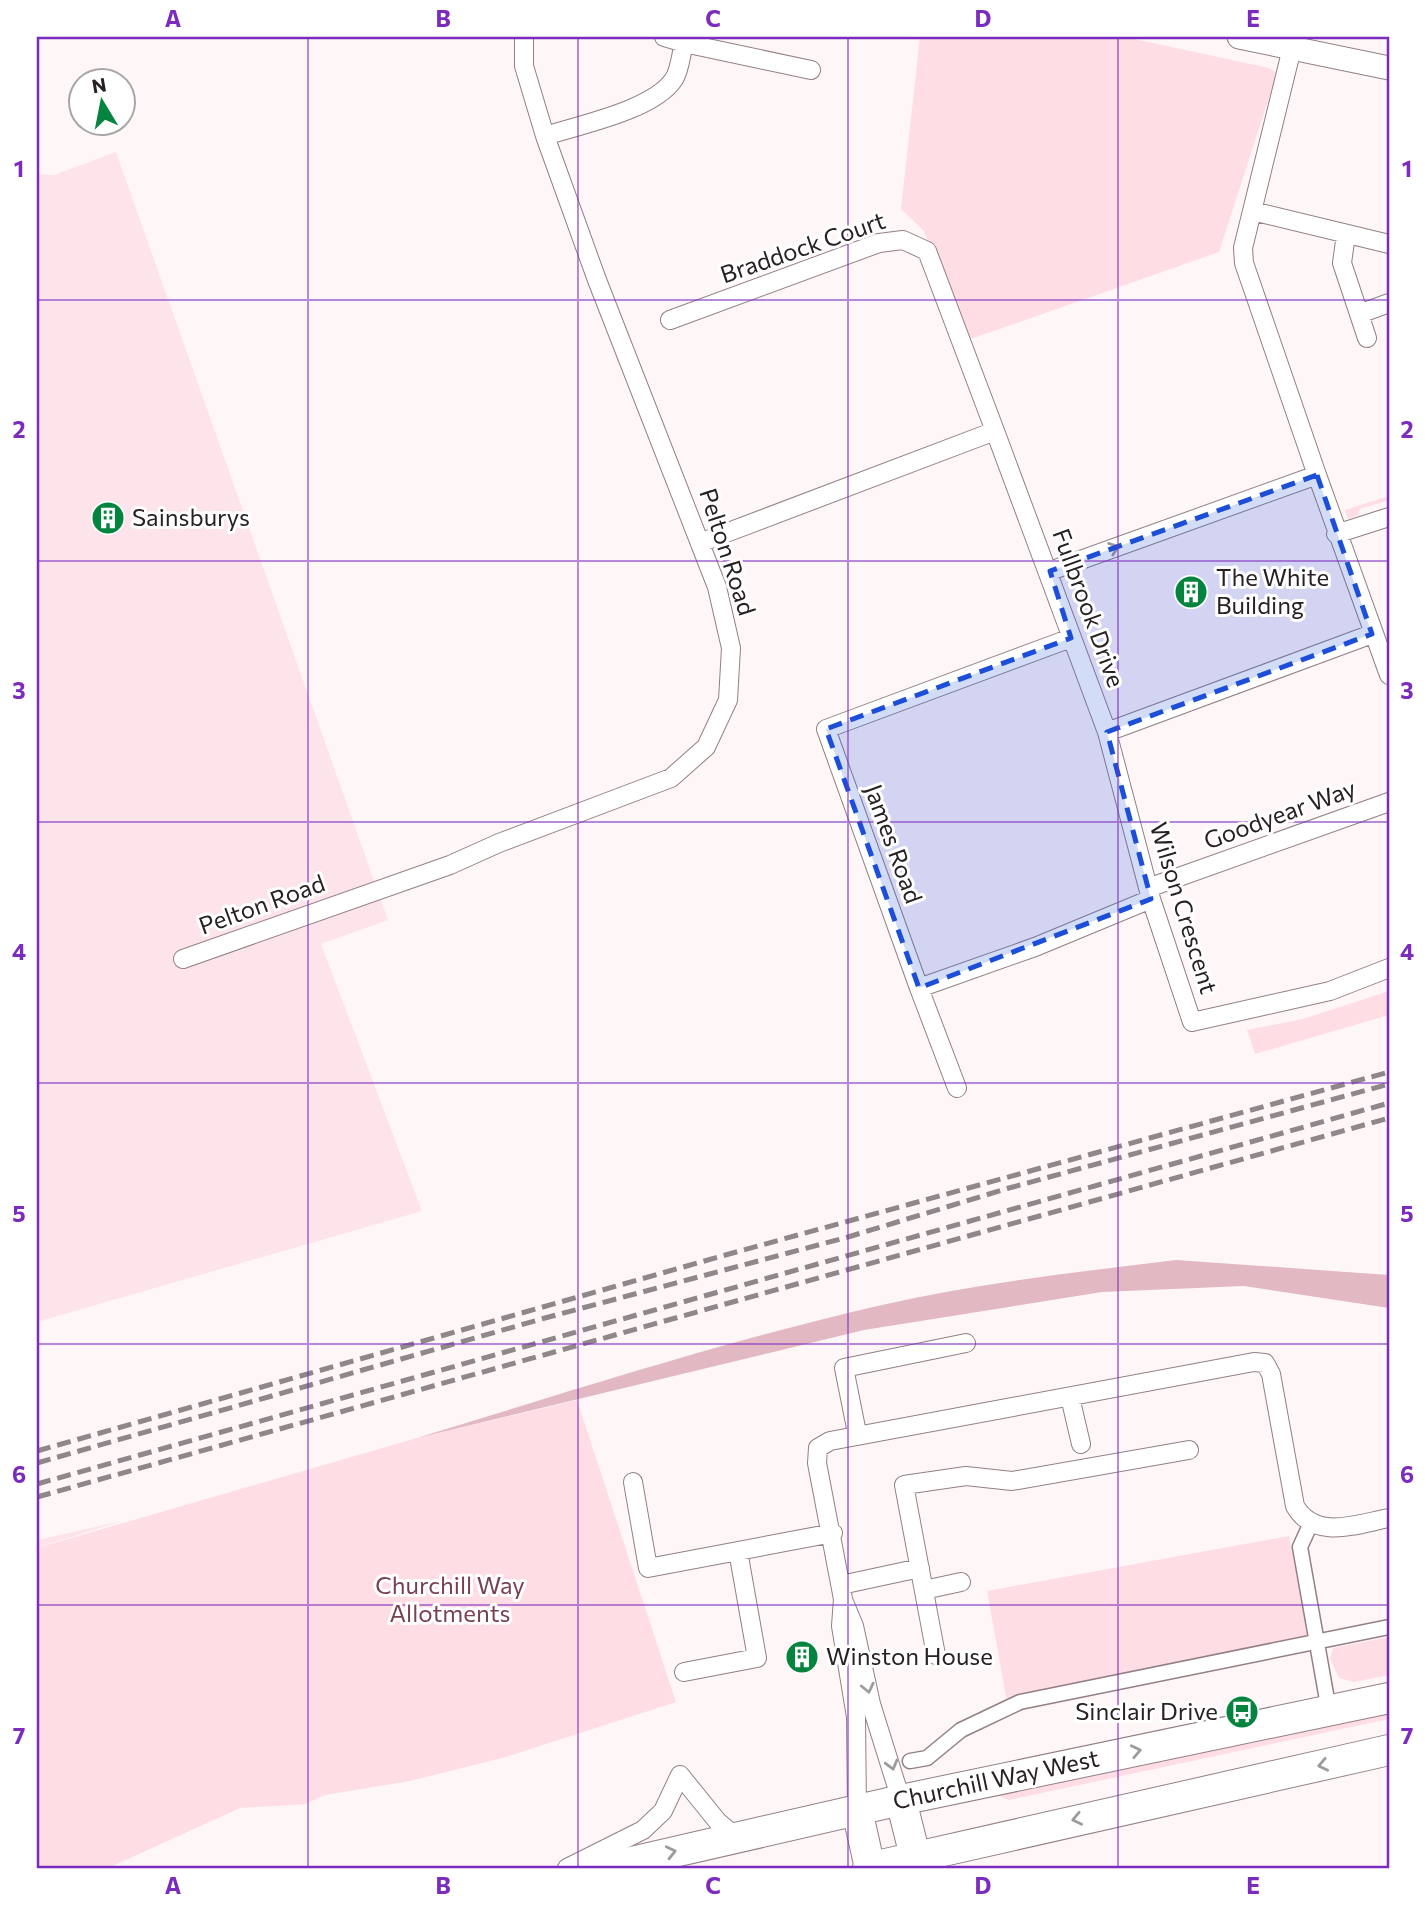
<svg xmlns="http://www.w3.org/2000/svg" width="1426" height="1905" font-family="Commissioner,sans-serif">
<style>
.built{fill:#fde4ea}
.green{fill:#fedde5}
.forest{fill:#e2b8c3}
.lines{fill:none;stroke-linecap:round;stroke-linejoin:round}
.pedestrian-casing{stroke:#937f84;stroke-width:17}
.minor-casing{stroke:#937f84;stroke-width:20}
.tertiary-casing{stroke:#937f84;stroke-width:25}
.primary-casing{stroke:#937f84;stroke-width:32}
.pedestrian{stroke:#fff;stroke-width:14}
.minor{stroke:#fff;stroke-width:18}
.tertiary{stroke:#fff;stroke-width:23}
.primary{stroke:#fff;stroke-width:30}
.rail{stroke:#8f8789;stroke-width:5;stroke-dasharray:14 7;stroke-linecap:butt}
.oneway{stroke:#9e9b9c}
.marked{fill:#1d4ed8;fill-opacity:0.2;stroke:#1d4ed8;stroke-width:5;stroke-dasharray:14 9;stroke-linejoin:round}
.grid{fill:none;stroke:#7b2cbf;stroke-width:2;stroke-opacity:0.55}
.labels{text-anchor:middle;stroke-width:6;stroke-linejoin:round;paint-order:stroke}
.street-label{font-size:24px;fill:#282022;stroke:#fff}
.poi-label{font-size:24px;fill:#282022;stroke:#fff;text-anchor:start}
.park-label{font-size:24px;fill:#784052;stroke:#fff}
.neatline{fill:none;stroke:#7b2cbf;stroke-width:2.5}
.grid-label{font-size:23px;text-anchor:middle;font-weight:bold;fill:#7b2cbf}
</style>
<rect width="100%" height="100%" fill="#fff6f8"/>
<!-- built -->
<path class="built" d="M116 152 388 920 321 944 422 1211 37 1322V174L54 175Z
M122 1521 37 1548V1540Z"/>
<!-- green -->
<path class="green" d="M920 37H1125L1269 68 1277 73 1219 252 965 341 924 231 901 209Z
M1389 496V500L1360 509 1358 515 1348 519 1345 510Z
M1389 991V1015L1255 1054 1247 1030 1303 1019Z
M577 1400 676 1702 506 1757 410 1781 325 1795 305 1804 240 1808 108 1868H37V1548L417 1438Z
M1289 1536 1309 1639 1007 1702 987 1591Z
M1389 1637V1675L1354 1682 1339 1678 1330 1659 1333 1648Z
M1389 1706V1719L1009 1800 1001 1797 1000 1792Z"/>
<!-- forest -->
<path class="forest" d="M1176 1260 1389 1275V1308L1244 1286 1102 1292 864 1330 417 1438C571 1391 725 1341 882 1305 979 1283 1077 1272 1176 1260Z"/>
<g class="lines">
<defs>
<path id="pedestrian" d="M1311 1523 1300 1547 1329 1711
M910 1761 927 1758 961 1730 1020 1702 1389 1627"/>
<path id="minor" d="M664 37 684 43
M1292 48 1243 248 1244 263 1317 475
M545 136C579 125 654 110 674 79 680 70 681 54 684 43L811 70
M1252 211 1389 244
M1346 234 1342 263 1367 338
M1359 314 1389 303
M670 320 879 243 903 240 927 251 995 431
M1336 534 1389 517
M702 542 995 431 1107 732 1151 899 1192 1022 1330 991 1389 968
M1050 571 1317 475 1389 675
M1071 638 826 729 919 988 1035 947 1151 899
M1107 732 1372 634
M1148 888 1389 802
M183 959 450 865 499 843 671 778 706 747 728 700 731 648 717 587 597 280 545 136 524 66V37
M919 988 957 1088
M1070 1397 1081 1444
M857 1433 844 1368 966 1343
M633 1482 648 1568 833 1533
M841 1585 920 1568
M924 1590 961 1582
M844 1602 854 1626 871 1704 901 1800
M936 1655 904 1485 966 1476 1012 1481 1189 1450
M684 1672 757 1658 738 1551
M857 1810 856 1717 841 1626 843 1599 817 1463 818 1448 830 1441 1254 1362 1265 1363 1271 1374 1295 1506C1315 1541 1357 1524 1389 1518
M567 1868 643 1830 663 1811 680 1775 718 1822 736 1837"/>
<path id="tertiary" d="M1239 37 1389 68"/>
<path id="primary" d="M901 1800 915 1856
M857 1810 870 1868
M605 1868 901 1800 1389 1698
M868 1868 1389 1750"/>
</defs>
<!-- pedestrian casing -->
<use href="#pedestrian" class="pedestrian-casing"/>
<!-- minor casing -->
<use href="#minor" class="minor-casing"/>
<!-- tertiary casing -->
<use href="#tertiary" class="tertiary-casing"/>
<!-- primary casing -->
<use href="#primary" class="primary-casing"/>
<!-- pedestrian -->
<use href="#pedestrian" class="pedestrian"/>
<!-- minor -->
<use href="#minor" class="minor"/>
<!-- tertiary -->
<use href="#tertiary" class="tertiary"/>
<!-- primary -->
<use href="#primary" class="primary"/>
<!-- rail -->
<path class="rail" d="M37 1451 729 1254 1389 1072
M37 1463 545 1318 848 1237 1009 1188 1389 1084
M37 1484 1389 1103
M37 1497 1389 1118"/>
</g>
<!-- one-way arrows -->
<defs><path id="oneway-chevron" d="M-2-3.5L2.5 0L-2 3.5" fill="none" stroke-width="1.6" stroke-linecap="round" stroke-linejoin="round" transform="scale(1.75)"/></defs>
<g class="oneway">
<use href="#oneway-chevron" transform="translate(1114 548) rotate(-20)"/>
<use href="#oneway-chevron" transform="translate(868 1688) rotate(77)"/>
<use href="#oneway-chevron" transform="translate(1136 1751) rotate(-12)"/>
<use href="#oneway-chevron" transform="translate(892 1765) rotate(75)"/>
<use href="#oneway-chevron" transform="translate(1323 1765) rotate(168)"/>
<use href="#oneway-chevron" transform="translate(1077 1819) rotate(168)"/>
<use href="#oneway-chevron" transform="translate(671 1852) rotate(-13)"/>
</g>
<!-- marked area -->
<path class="marked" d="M1317 475 1372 634 1107 732 1151 899 919 988 826 729 1071 638 1050 571Z"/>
<!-- grid -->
<path class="grid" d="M308 37V1868M578 37V1868M848 37V1868M1118 37V1868M37 300H1389M37 561H1389M37 822H1389M37 1083H1389M37 1344H1389M37 1605H1389"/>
<!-- icons -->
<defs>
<symbol id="building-disc" viewBox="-11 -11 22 22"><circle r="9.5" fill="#05843f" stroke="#fff"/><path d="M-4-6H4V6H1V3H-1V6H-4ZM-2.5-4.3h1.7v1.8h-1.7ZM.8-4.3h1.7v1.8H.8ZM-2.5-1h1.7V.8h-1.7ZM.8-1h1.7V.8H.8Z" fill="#fff"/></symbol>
<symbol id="bus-disc" viewBox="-11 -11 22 22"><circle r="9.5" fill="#05843f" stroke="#fff"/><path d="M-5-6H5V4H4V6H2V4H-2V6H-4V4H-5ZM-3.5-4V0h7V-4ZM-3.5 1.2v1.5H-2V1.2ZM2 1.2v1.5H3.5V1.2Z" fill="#fff"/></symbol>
</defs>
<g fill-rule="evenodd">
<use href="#building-disc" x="89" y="499" width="38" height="38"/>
<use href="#building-disc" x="1172" y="573" width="38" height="38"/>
<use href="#building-disc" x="783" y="1638" width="38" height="38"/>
<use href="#bus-disc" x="1223" y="1693" width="38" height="38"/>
</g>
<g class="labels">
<!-- street labels -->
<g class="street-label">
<text transform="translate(803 248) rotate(-19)" y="8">Braddock Court</text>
<text transform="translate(727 552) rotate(72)" y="8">Pelton Road</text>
<text transform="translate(1088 608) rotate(70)" y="8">Fullbrook Drive</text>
<text transform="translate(1280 815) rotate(-20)" y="8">Goodyear Way</text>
<text transform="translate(893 844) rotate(70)" y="8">James Road</text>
<text transform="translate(262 905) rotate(-20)" y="8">Pelton Road</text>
<text transform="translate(1183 908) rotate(73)" y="8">Wilson Crescent</text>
<text transform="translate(996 1780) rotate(-12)" y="8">Churchill Way West</text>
</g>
<!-- poi labels -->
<g class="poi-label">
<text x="132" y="526">Sainsburys</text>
<text x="1216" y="586">The White<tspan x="1216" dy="28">Building</tspan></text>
<text x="826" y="1665">Winston House</text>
<text x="1218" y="1720" text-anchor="end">Sinclair Drive</text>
</g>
<!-- park labels -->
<g class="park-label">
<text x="450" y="1594">Churchill Way<tspan x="450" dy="28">Allotments</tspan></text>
</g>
</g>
<!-- border -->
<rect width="1426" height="1905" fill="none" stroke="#ffffff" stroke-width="77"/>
<!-- north arrow -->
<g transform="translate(102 102) rotate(350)"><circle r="33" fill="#ffffff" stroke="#a9a6a7" stroke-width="2"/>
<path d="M0-5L12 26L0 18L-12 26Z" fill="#05843f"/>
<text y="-10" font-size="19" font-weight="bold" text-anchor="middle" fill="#282022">N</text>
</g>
<rect x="38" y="38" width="1350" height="1829" class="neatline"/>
<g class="grid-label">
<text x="173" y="27">A</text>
<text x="443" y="27">B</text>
<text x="713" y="27">C</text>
<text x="983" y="27">D</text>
<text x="1253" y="27">E</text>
<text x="19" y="177">1</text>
<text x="1407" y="177">1</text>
<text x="19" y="438">2</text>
<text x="1407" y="438">2</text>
<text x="19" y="699">3</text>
<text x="1407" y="699">3</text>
<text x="19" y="960">4</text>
<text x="1407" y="960">4</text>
<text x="19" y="1222">5</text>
<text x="1407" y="1222">5</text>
<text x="19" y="1483">6</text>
<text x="1407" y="1483">6</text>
<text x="19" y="1744">7</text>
<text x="1407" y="1744">7</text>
<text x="173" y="1894">A</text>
<text x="443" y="1894">B</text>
<text x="713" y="1894">C</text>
<text x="983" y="1894">D</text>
<text x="1253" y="1894">E</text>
</g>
</svg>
